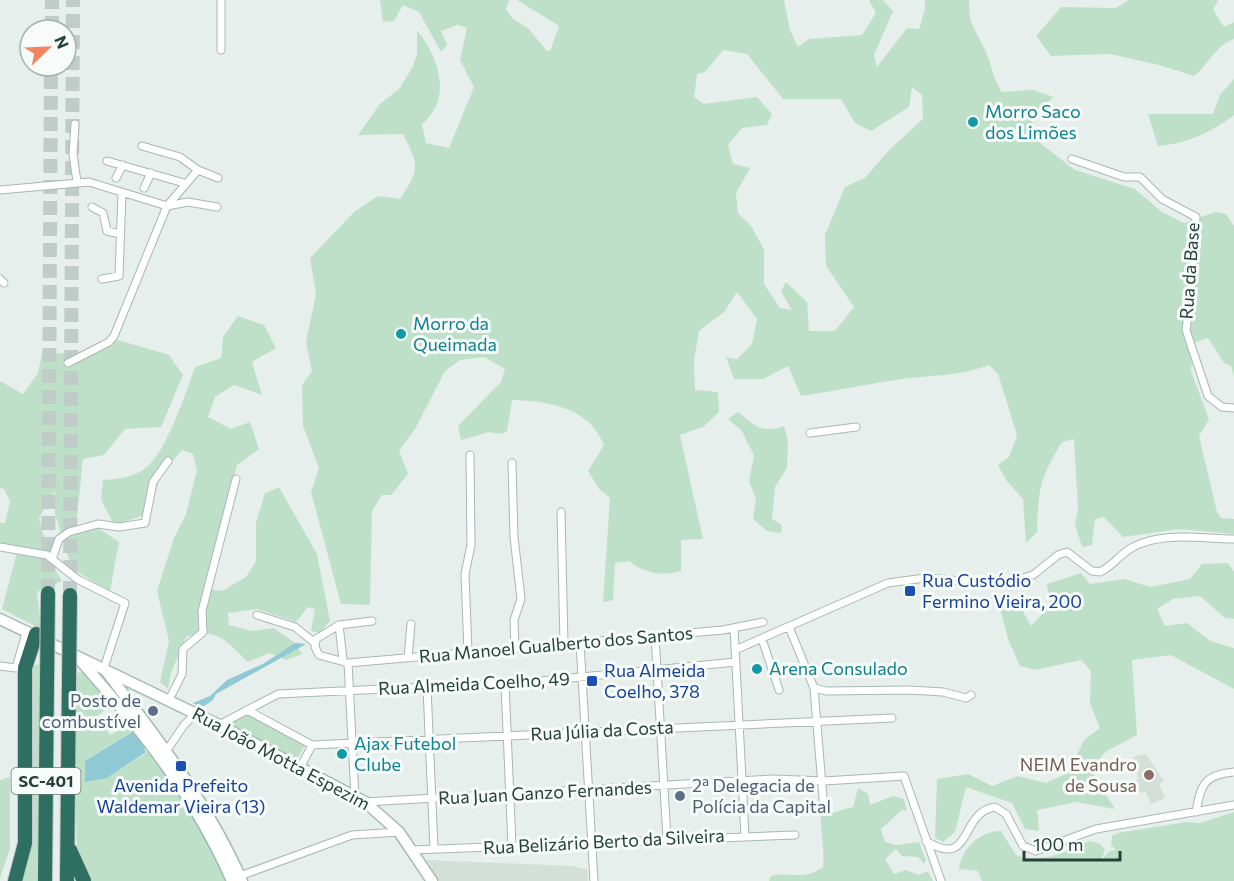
<svg xmlns="http://www.w3.org/2000/svg" width="1234" height="881" font-family="Commissioner,sans-serif">
<style>
.built{fill:#d4dfda}
.green{fill:#bfe0c8;fill-rule:evenodd}
.water{fill:#8ec9d4}
.lines{fill:none;stroke-linecap:round;stroke-linejoin:round}
.highway-tunnel{stroke:#bfccc8;stroke-width:14;stroke-dasharray:14 7;stroke-linecap:butt}
.street-casing{stroke:#a8b8b2;stroke-width:9}
.secondary-casing{stroke:#a4bbb3;stroke-width:13}
.highway-casing{stroke:#c2cac8;stroke-width:16}
.street{stroke:#fff;stroke-width:7}
.secondary{stroke:#fff;stroke-width:10}
.highway{stroke:#2f6f62;stroke-width:14}
.highway-bridge-casing{stroke:#c2cac8;stroke-width:16;stroke-linecap:butt}
.highway-bridge{stroke:#2f6f62;stroke-width:14}
.culture-dot{fill:#0f9aa8;stroke:#f7fbf9;stroke-width:2}
.transit-dot{fill:#1a4fb4;stroke:#f7fbf9;stroke-width:2}
.service-dot{fill:#5c6f8a;stroke:#f7fbf9;stroke-width:2}
.education-dot{fill:#8d6e63;stroke:#f7fbf9;stroke-width:2}
.labels{text-anchor:middle;stroke-width:6;stroke-linejoin:round;paint-order:stroke}
.shield{fill:#f7fbf9;stroke:#637a73;stroke-width:1.5}
.shield-label{font-size:16px;font-weight:bold;fill:#24423a}
.culture-label{font-size:18px;fill:#0d838f;stroke:#f7fbf9;text-anchor:start}
.street-label{font-size:18px;fill:#24423a;stroke:#f7fbf9}
.transit-label{font-size:18px;fill:#164399;stroke:#f7fbf9;text-anchor:start}
.service-label{font-size:18px;fill:#4e5e75;stroke:#f7fbf9;text-anchor:end}
.education-label{font-size:18px;fill:#785e54;stroke:#f7fbf9;text-anchor:end}
</style>
<rect width="100%" height="100%" fill="#e6efeb"/>
<!-- built -->
<path class="built" d="M1146 754 1164 781 1159 784 1165 798 1151 804 1145 791 1139 793 1134 781 1139 779 1131 760 1136 756Z
M427 860 572 866 587 869 588 881H439Z"/>
<!-- green -->
<path class="green" d="M380 0H509L506 9 513 19 528 28 546 50 550 51 559 26 517 0H784L790 30 798 47 809 39 862 35 876 13 869 0H883L893 11 874 55 877 67 907 28 919 29 925 9V0H969C969 27 974 26 984 48 992 64 991 75 1002 92L1033 90 1054 97 1033 114 1028 112 1041 144 1075 170 1135 189 1162 212 1184 223 1215 212 1226 214 1234 226V377L1231 366 1224 363 1208 338 1193 343 1191 371 1209 419 1199 436 1217 512 1221 518 1234 519V534L1180 529 1123 537 1104 517 1095 519 1092 545 1082 547 1075 524 1078 508 1074 439 1062 442C1040 478 1038 490 1037 532L1026 543 1023 499 1006 480 998 465 1009 457 1017 435 998 374 989 365C961 376 932 375 902 379 868 384 834 391 801 396L788 366 763 379H734L726 357 737 359 752 344 757 319 737 292 724 312 699 331 694 361 695 390 718 392 719 412 703 427 680 435 703 539 681 540V571C661 577 645 573 629 561L615 563 613 600 603 602 610 498 599 489 588 471 604 445C589 407 548 401 512 400L507 431 502 434 489 432 461 440 458 426 501 382 505 369 484 357 460 360 445 371 415 429 399 451 408 474 391 495H382L372 511 370 605 341 604 311 492 319 468 303 426 302 385 312 371 306 342 316 294 310 258 354 212 378 196 400 199C420 169 419 166 403 134L358 135 380 104 400 88 413 66 417 54V30C439 58 453 98 422 124L426 143 449 148 474 87 460 60 467 28 458 25 441 31 447 45 441 52 419 12 403 5 394 21 383 22ZM723 50 747 54 783 99H841L855 123 871 131 909 107 912 87 922 95 923 119 888 151 865 178 845 187 825 235 826 266 854 307 835 331H809L807 302 786 282 781 291 792 310 780 308 764 284V250L752 227 738 213 736 193 750 168 733 164 728 145 742 128 767 125 772 114 757 97 704 104 694 97 697 74 705 72Z
M1129 0H1218L1213 10 1224 27 1234 22V39C1216 45 1209 64 1194 76L1159 65 1110 54 1051 56 1036 36 1061 7 1116 8Z
M1234 79V115C1212 132 1186 144 1158 146L1148 114H1213L1220 95Z
M238 316 264 325 276 348 252 362 262 395 234 385 215 397 208 417 231 429 250 422 259 449 237 465 208 589 222 591 246 577 256 561V523L265 493 279 487 317 554 330 621 319 633 311 631 315 609 308 607 296 622 257 609 228 613 229 625 252 631 274 628 295 643 302 654 286 660 269 653 248 662C227 642 217 626 186 637L171 673 168 689 160 682 169 641 157 591 174 538 186 514 197 470 193 454 182 450 161 475 148 514 114 525 101 499 103 480C117 479 130 478 143 470 165 457 186 392 195 367L221 358 223 337Z
M118 340 169 355 183 375 161 427 125 429 104 455 83 459 76 526H95L119 542 110 591 72 569 55 514V491L39 518 50 561 62 581 37 592 41 629 2 609 18 548 0 543V523H5L10 501 4 489 0 488V381L23 394 38 373 42 354 88 352Z
M738 412C755 426 761 434 784 426L788 441 787 468 775 487 772 519 782 525 781 533 767 531 753 519 756 499 749 481 754 456 742 431 728 419Z
M1228 563 1234 572V619L1225 618 1200 596 1173 599 1157 609 1165 626 1187 623 1210 641 1234 648V689L1171 655 1132 660 1137 735 1105 752 1091 770 1115 809 1076 802 1037 810 1039 831 1025 829 1012 803 966 787 955 832 943 842 935 838 937 779 968 774 992 786 1018 776 1046 783 1068 773 1084 740 1100 728 1090 703 1091 671 1081 660 1035 670 1020 666 1008 639 1000 608 1015 597 1031 626 1050 606 1047 584 1081 573 1090 584 1125 579 1150 587 1190 579 1202 564Z
M41 664 37 881H20L33 669 34 665Z
M79 672 86 674 110 705 98 716 110 735 127 725 132 732 85 761 107 778 149 751C180 792 205 835 226 881H88L80 863 77 845 72 683Z
M247 713 305 745 296 761 281 750 230 727V722Z
M10 777V849L0 878V780Z
M858 788 868 794 870 805 893 796 904 799 907 811 902 810 881 829 885 842 896 845 919 842 926 860 924 864 918 857 902 856 896 849 885 859 894 874 906 870 918 875 928 871 933 881H769L771 876C793 872 803 881 823 867 825 848 820 834 821 816L853 807Z
M1234 812V881H982L978 871 959 869C961 849 980 831 1001 831L1016 855C1044 864 1065 852 1090 841L1100 844 1105 850 1100 863 1109 851 1116 850 1111 845 1112 836 1118 833 1187 822 1200 823Z"/>
<!-- water -->
<path class="water" d="M295 643 306 644 216 694 213 700 201 708 193 703 210 696 227 680 263 664Z
M134 731 147 747 144 749 146 752 107 778 85 782V761Z"/>
<g class="lines">
<!-- highway-tunnel -->
<path class="highway-tunnel" d="M52 30V0
M48 593 51 66
M70 595 73 0"/>
<defs>
<path id="street" d="M221 50V0
M75 124 73 154 77 182
M142 146 180 157 198 170
M1072 159 1124 177H1140L1162 199 1196 217 1192 284 1186 330 1208 396 1222 407 1234 408
M107 161 184 183
M116 178 123 165
M144 188 151 173
M0 190 89 182 167 206 198 170 218 178
M92 207 103 213 107 231 120 234
M0 279 4 283
M102 279 119 276 122 193
M68 363 109 342 114 336 167 206 188 202 217 207
M810 433 856 427
M512 463 514 537 521 599 514 620 515 648
M561 512 564 644
M0 547 47 555 77 579 125 603 104 668
M52 559 59 539 69 532 98 524 119 527 145 523 153 482 168 461
M257 615 295 627 315 643
M339 625 316 639 315 647 319 655 348 663 723 630 763 622
M789 627 814 688 826 691 909 690 943 692 966 698 971 695
M734 628 745 835
M655 636 667 839
M762 639 779 690
M580 643 594 881
M735 650 888 583 925 578 987 583 1009 582 1033 575 1058 555 1067 552 1092 571 1100 572C1113 566 1121 553 1133 547 1163 531 1202 539 1234 539
M468 652 465 574 471 545 470 455
M408 658 411 624
M343 660 339 625 372 621
M348 663 355 797
M0 666 16 668 27 630
M505 684 512 846
M427 687 434 849
M814 688 824 810
M169 700 182 674 183 649 203 632 202 611 236 479
M247 710 312 745 300 768
M219 725 278 694 530 682 736 662
M312 745 892 718
M167 750 184 725 195 714
M365 802 773 779 824 781 904 776 941 881
M1196 812C1201 784 1204 775 1234 772
M926 841C973 870 959 812 995 807L1006 814 1023 846 1036 851 1096 829 1234 805
M412 850 795 835
M240 876 352 835 399 832"/>
<path id="secondary" d="M0 619 219 725 365 802 399 832 432 881
M78 658C140 728 194 794 232 881
M106 671C157 738 208 803 242 881"/>
<path id="highway" d="M70 850 84 881
M15 881 25 843V668L36 634
M45 881 47 680
M67 881 69 681"/>
</defs>
<!-- street casing -->
<use href="#street" class="street-casing"/>
<!-- secondary casing -->
<use href="#secondary" class="secondary-casing"/>
<!-- highway casing -->
<use href="#highway" class="highway-casing"/>
<!-- street -->
<use href="#street" class="street"/>
<!-- secondary -->
<use href="#secondary" class="secondary"/>
<!-- highway -->
<use href="#highway" class="highway"/>
<defs>
<path id="highway-bridge" d="M47 680 48 593
M69 681 70 595"/>
</defs>
<!-- highway-bridge casing -->
<use href="#highway-bridge" class="highway-bridge-casing"/>
<!-- highway-bridge -->
<use href="#highway-bridge" class="highway-bridge"/>
</g>
<!-- markers -->
<g class="culture-dot">
<circle cx="973" cy="122" r="6"/>
<circle cx="401" cy="334" r="6"/>
<circle cx="757" cy="669" r="6"/>
<circle cx="342" cy="754" r="6"/>
</g>
<g class="transit-dot">
<rect x="904" y="585" width="12" height="12" rx="3"/>
<rect x="586" y="675" width="12" height="12" rx="3"/>
<rect x="175" y="760" width="12" height="12" rx="3"/>
</g>
<g class="service-dot">
<circle cx="153" cy="711" r="6"/>
<circle cx="680" cy="796" r="6"/>
</g>
<circle class="education-dot" cx="1149" cy="775" r="6"/>
<g class="labels">
<!-- shield labels -->
<rect class="shield" x="11.5" y="768" width="69" height="26" rx="4.5"/>
<g class="shield-label">
<text x="46" y="787">SC-401</text>
</g>
<!-- culture labels -->
<g class="culture-label">
<text x="985" y="118">Morro Saco<tspan x="985" dy="21">dos Limões</tspan></text>
<text x="413" y="330">Morro da<tspan x="413" dy="21">Queimada</tspan></text>
<text x="769" y="675">Arena Consulado</text>
<text x="354" y="750">Ajax Futebol<tspan x="354" dy="21">Clube</tspan></text>
</g>
<!-- street labels -->
<g class="street-label">
<text transform="translate(1190 271) rotate(-86)" y="6">Rua da Base</text>
<text transform="translate(556 645) rotate(-5)" y="6">Rua Manoel Gualberto dos Santos</text>
<text transform="translate(474 684) rotate(-3)" y="6">Rua Almeida Coelho, 49</text>
<text transform="translate(602 731) rotate(-3)" y="6">Rua Júlia da Costa</text>
<text transform="translate(281 759) rotate(28)" y="6">Rua João Motta Espezim</text>
<text transform="translate(545 793) rotate(-3)" y="6">Rua Juan Ganzo Fernandes</text>
<text transform="translate(604 842) rotate(-3)" y="6">Rua Belizário Berto da Silveira</text>
</g>
<!-- transit labels -->
<g class="transit-label">
<text x="922" y="587">Rua Custódio<tspan x="922" dy="21">Fermino Vieira, 200</tspan></text>
<text x="604" y="677">Rua Almeida<tspan x="604" dy="21">Coelho, 378</tspan></text>
<text x="181" y="792" text-anchor="middle">Avenida Prefeito<tspan x="181" dy="21">Waldemar Vieira (13)</tspan></text>
</g>
<!-- service labels -->
<g class="service-label">
<text x="141" y="707">Posto de<tspan x="141" dy="21">combustível</tspan></text>
<text x="692" y="792" text-anchor="start">2ª Delegacia de<tspan x="692" dy="21">Polícia da Capital</tspan></text>
</g>
<!-- education labels -->
<g class="education-label">
<text x="1137" y="771">NEIM Evandro<tspan x="1137" dy="21">de Sousa</tspan></text>
</g>
</g>
<!-- north arrow -->
<g transform="translate(48 48) rotate(67)"><circle r="28" fill="#f7fbf9" stroke="#a3b1ad" stroke-width="1.5"/>
<path d="M0-4.5L10 22L0 15L-10 22Z" fill="#f4845f"/>
<text y="-9" font-size="16" font-weight="bold" text-anchor="middle" fill="#24423a">N</text>
</g>
<!-- scale -->
<path d="M1024 851v9h96v-9" fill="none" stroke="#24423a" stroke-width="3"/>
<text x="1033" y="851" font-size="18" fill="#24423a" stroke="#f7fbf9" stroke-width="4.5" paint-order="stroke">100 m</text>
</svg>
